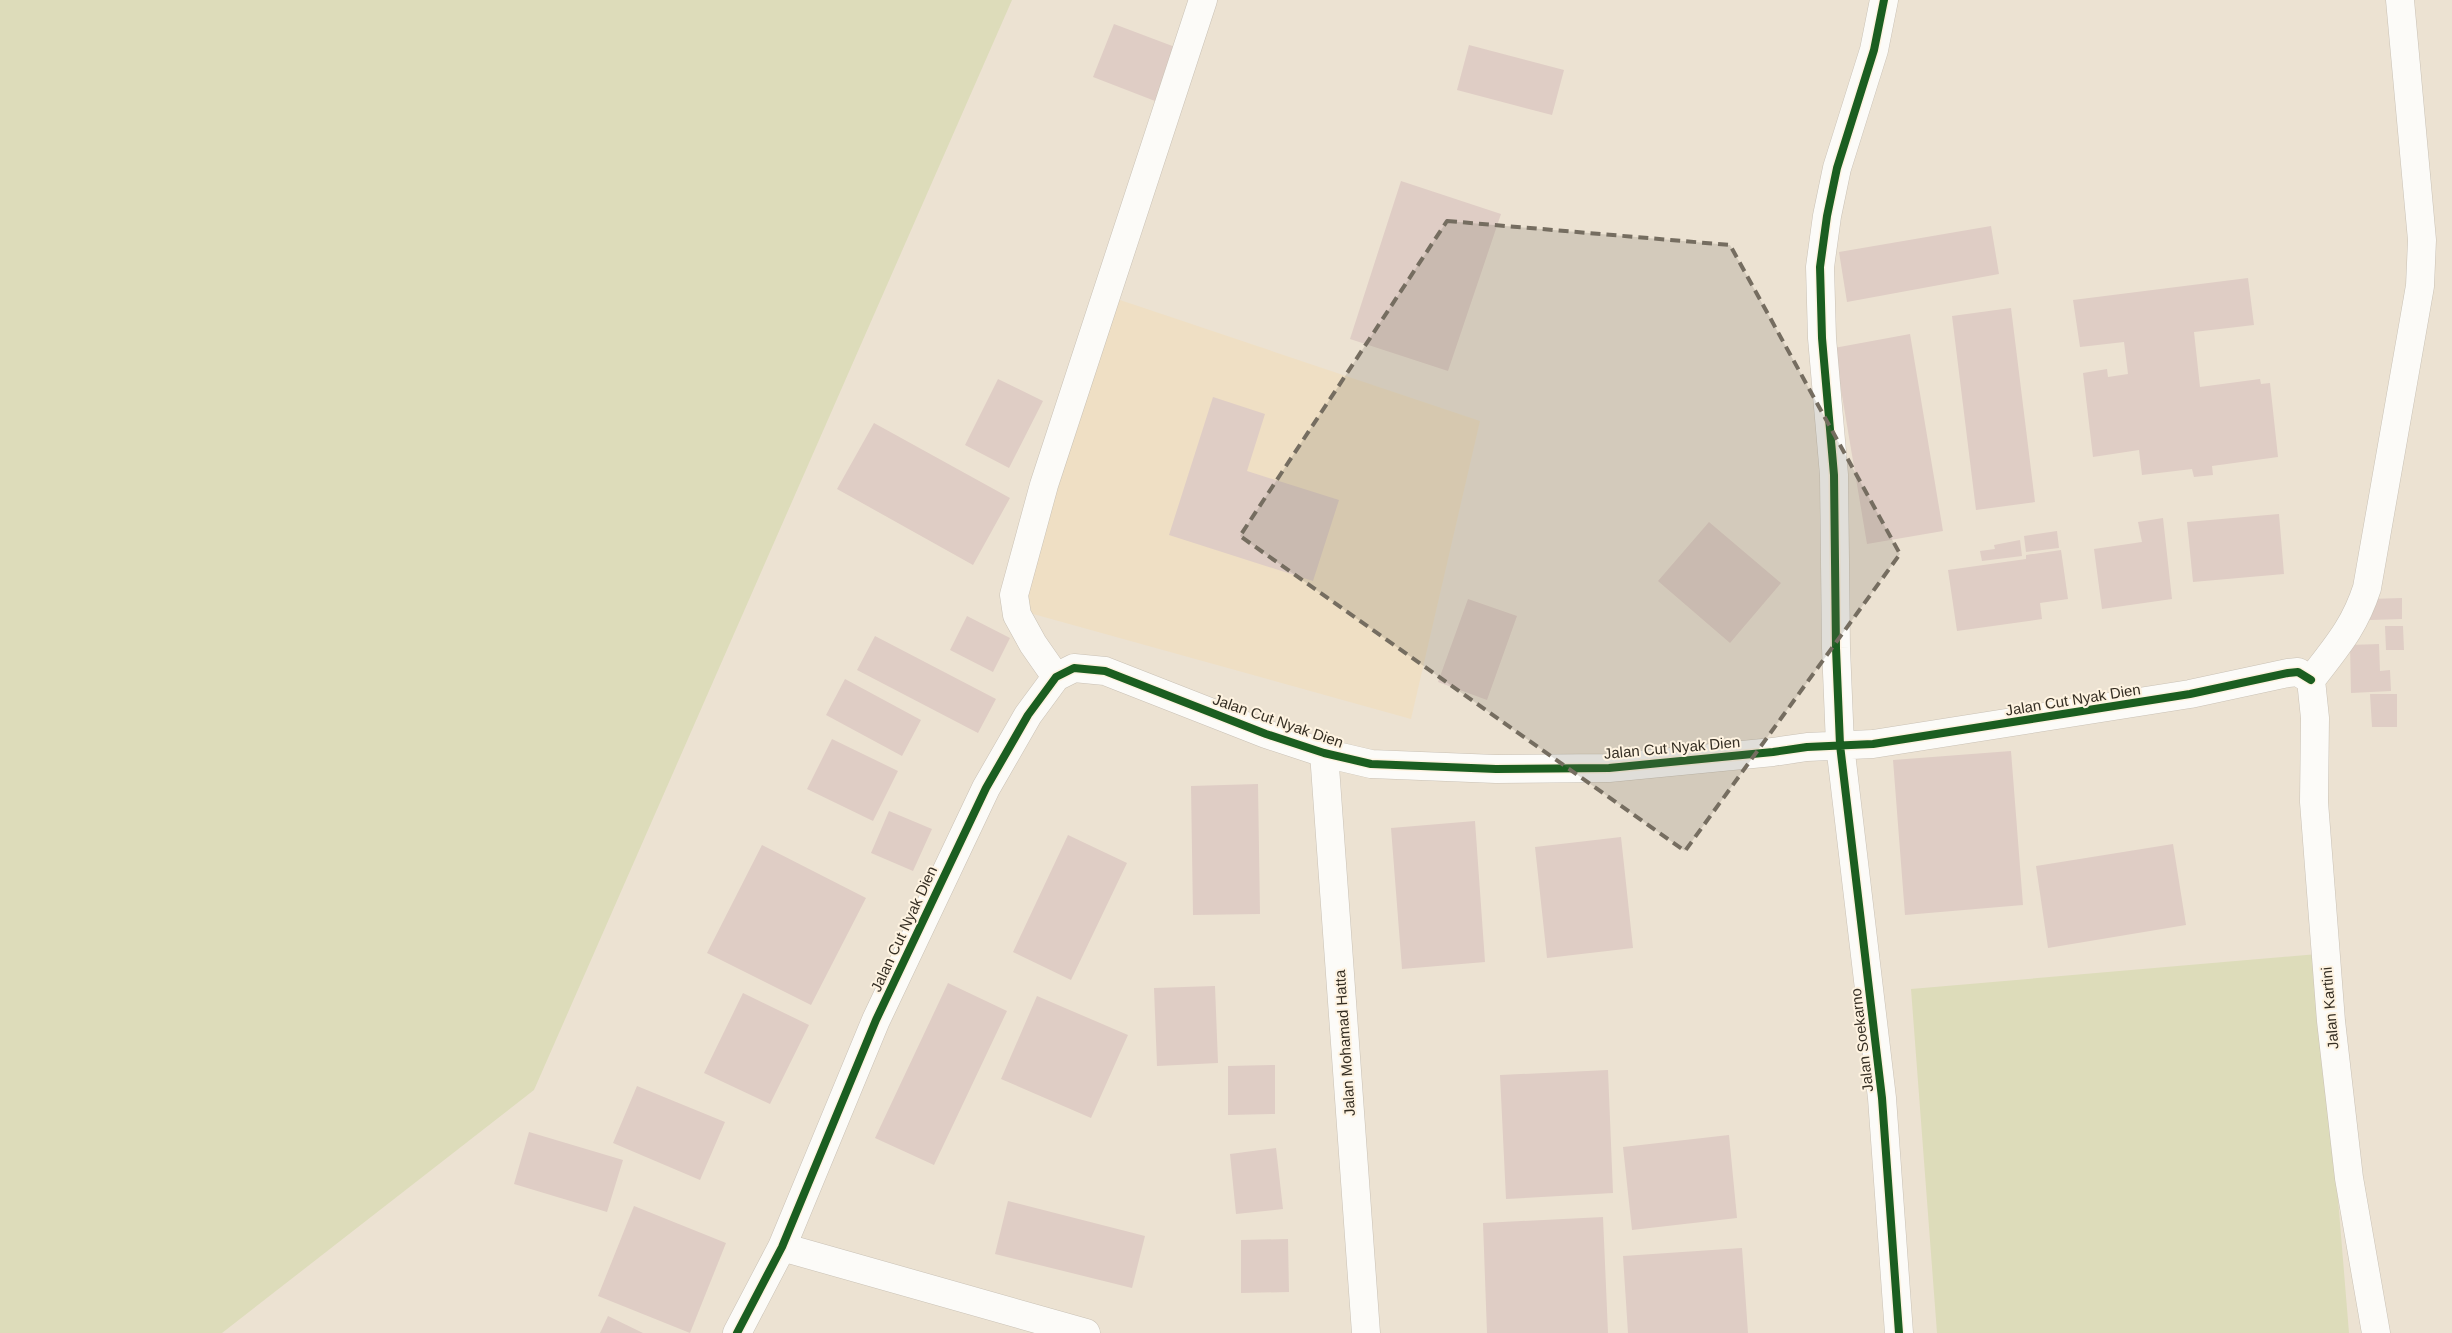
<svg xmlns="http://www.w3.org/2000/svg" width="2452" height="1333" font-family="Helvetica,sans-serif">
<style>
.built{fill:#efdfc4}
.green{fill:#dddcba}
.building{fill:#dfcdc5}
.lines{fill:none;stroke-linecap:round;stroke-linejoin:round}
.street-casing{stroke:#c9c1b5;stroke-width:29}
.secondary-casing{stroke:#c9c1b5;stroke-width:29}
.street{stroke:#fcfbf8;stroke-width:28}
.secondary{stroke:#fcfbf8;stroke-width:28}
.cycleway-casing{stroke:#fef3e1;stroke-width:11}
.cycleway{stroke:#1b5e20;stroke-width:8}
.marked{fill:#756d60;fill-opacity:0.2;stroke:#756d60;stroke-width:4;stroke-dasharray:10 6;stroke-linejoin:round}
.labels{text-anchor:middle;stroke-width:4;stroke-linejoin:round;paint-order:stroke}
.street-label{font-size:15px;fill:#352e23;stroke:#fef3e1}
</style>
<rect width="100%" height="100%" fill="#ece2d2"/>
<!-- built -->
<path class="built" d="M1117 299 1480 421 1411 719 1026 612 1024 571Z"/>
<!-- green -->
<path class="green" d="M0 0H1012L534 1090 222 1333H0Z
M2318 954 2349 1333H1937L1911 989Z"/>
<!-- building -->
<path class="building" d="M1114 24 1175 47 1155 101 1093 77Z
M1469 45 1564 70 1552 115 1457 90Z
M1401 181 1501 214 1448 371 1350 339Z
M1991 226 1999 274 1847 302 1839 252Z
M2248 278 2254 325 2194 332 2200 387 2260 379 2261 384 2270 383 2278 457 2212 466 2213 475 2194 477 2192 469 2142 475 2139 450 2093 457 2083 373 2107 369 2108 377 2128 374 2124 342 2080 347 2073 300Z
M2011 308 2035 502 1976 510 1952 316Z
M1910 334 1943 531 1867 544 1834 348Z
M998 379 1043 401 1009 468 965 445Z
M1213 397 1265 414 1247 471 1339 500 1313 581 1169 535Z
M874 423 1010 498 973 565 837 489Z
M2279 514 2284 574 2193 582 2187 522Z
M2163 518 2172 599 2102 609 2094 549 2142 542 2138 522Z
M1709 522 1781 583 1730 643 1658 581Z
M2057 531 2059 548 2026 552 2024 536Z
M2020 540 2022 556 1982 561 1980 551 1995 549 1994 545Z
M2061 550 2068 599 2040 603 2042 619 1957 631 1948 570 2026 559V555Z
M2402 598V619L2370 620 2369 599Z
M1468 599 1517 616 1487 700 1438 682Z
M967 616 1010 638 993 672 950 650Z
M2385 626H2403L2404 650H2386Z
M875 636 996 699 978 733 857 670Z
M2379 644 2380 671 2390 670 2391 691 2351 693 2350 645Z
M845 679 921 720 902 756 826 715Z
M2370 694H2397V727H2372Z
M832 739 898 771 873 821 807 789Z
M2011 751 2023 905 1905 915 1893 760Z
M1258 784 1260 914 1193 915 1191 786Z
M889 811 932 829 913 871 871 853Z
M1475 821 1485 962 1402 969 1391 828Z
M1068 835 1127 863 1071 980 1013 952Z
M1621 837 1633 948 1547 958 1535 847Z
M2173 844 2186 925 2048 948 2036 866Z
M762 845 866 898 811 1005 707 953Z
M948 983 1007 1011 934 1165 875 1138Z
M1215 986 1218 1063 1157 1066 1154 988Z
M743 993 809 1025 770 1104 704 1073Z
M1037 996 1128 1035 1091 1118 1001 1079Z
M1275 1065V1114L1228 1115V1066Z
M1608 1070 1613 1193 1506 1199 1500 1075Z
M637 1086 725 1122 700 1180 613 1143Z
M529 1132 623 1160 607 1212 514 1184Z
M1729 1135 1737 1218 1632 1230 1623 1147Z
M1276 1148 1283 1209 1236 1214 1230 1154Z
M1008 1201 1145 1236 1132 1288 995 1254Z
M634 1206 726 1243 690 1333 598 1296Z
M1603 1217 1608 1333H1487L1483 1223Z
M1288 1239 1289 1292 1241 1293V1240Z
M1742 1248 1748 1333H1628L1623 1256Z
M608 1316 643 1333H600Z"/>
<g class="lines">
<defs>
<path id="street" d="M1884 0 1874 50 1837 168 1827 216 1820 267 1822 338 1834 475 1836 648 1840 745 1882 1098 1899 1333
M1056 677 1033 644 1017 615 1014 595 1044 485 1203 0
M2311 680C2336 647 2354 628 2367 588L2420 286 2422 240 2400 0
M2311 680 2315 718 2314 802 2331 1021 2349 1178 2376 1333
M782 1247 1086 1333
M737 1333 782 1247 876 1020 986 788 1028 715 1056 677 1074 668 1105 671 1266 734 1324 753 1371 764 1496 769 1609 768 1773 752 1807 747 1873 744 2190 694 2288 673 2298 672 2311 680"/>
<path id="secondary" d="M1324 753 1366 1333"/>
</defs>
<!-- street casing -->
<use href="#street" class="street-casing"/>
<!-- secondary casing -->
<use href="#secondary" class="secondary-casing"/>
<!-- street -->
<use href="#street" class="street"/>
<!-- secondary -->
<use href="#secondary" class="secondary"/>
<defs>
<path id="cycleway" d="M1884 0 1874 50 1837 168 1827 216 1820 267 1822 338 1834 475 1836 648 1840 745 1882 1098 1899 1333
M737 1333 782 1247 876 1020 986 788 1028 715 1056 677 1074 668 1105 671 1266 734 1324 753 1371 764 1496 769 1609 768 1773 752 1807 747 1873 744 2190 694 2288 673 2298 672 2311 680"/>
</defs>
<!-- cycleway casing -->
<use href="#cycleway" class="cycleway-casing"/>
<!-- cycleway -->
<use href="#cycleway" class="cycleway"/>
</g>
<!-- marked area -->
<path class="marked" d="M1447 221 1730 245 1900 554 1685 851 1240 536Z"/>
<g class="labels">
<!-- street labels -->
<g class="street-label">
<text transform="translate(2073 700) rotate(-9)" y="5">Jalan Cut Nyak Dien</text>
<text transform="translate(1278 721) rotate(19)" y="5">Jalan Cut Nyak Dien</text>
<text transform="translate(1672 748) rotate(-5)" y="5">Jalan Cut Nyak Dien</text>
<text transform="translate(904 929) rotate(-65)" y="5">Jalan Cut Nyak Dien</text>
<text transform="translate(2330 1008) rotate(-95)" y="5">Jalan Kartini</text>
<text transform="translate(1862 1040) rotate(-97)" y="5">Jalan Soekarno</text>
<text transform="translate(1345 1043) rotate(-94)" y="5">Jalan Mohamad Hatta</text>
</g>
</g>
</svg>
